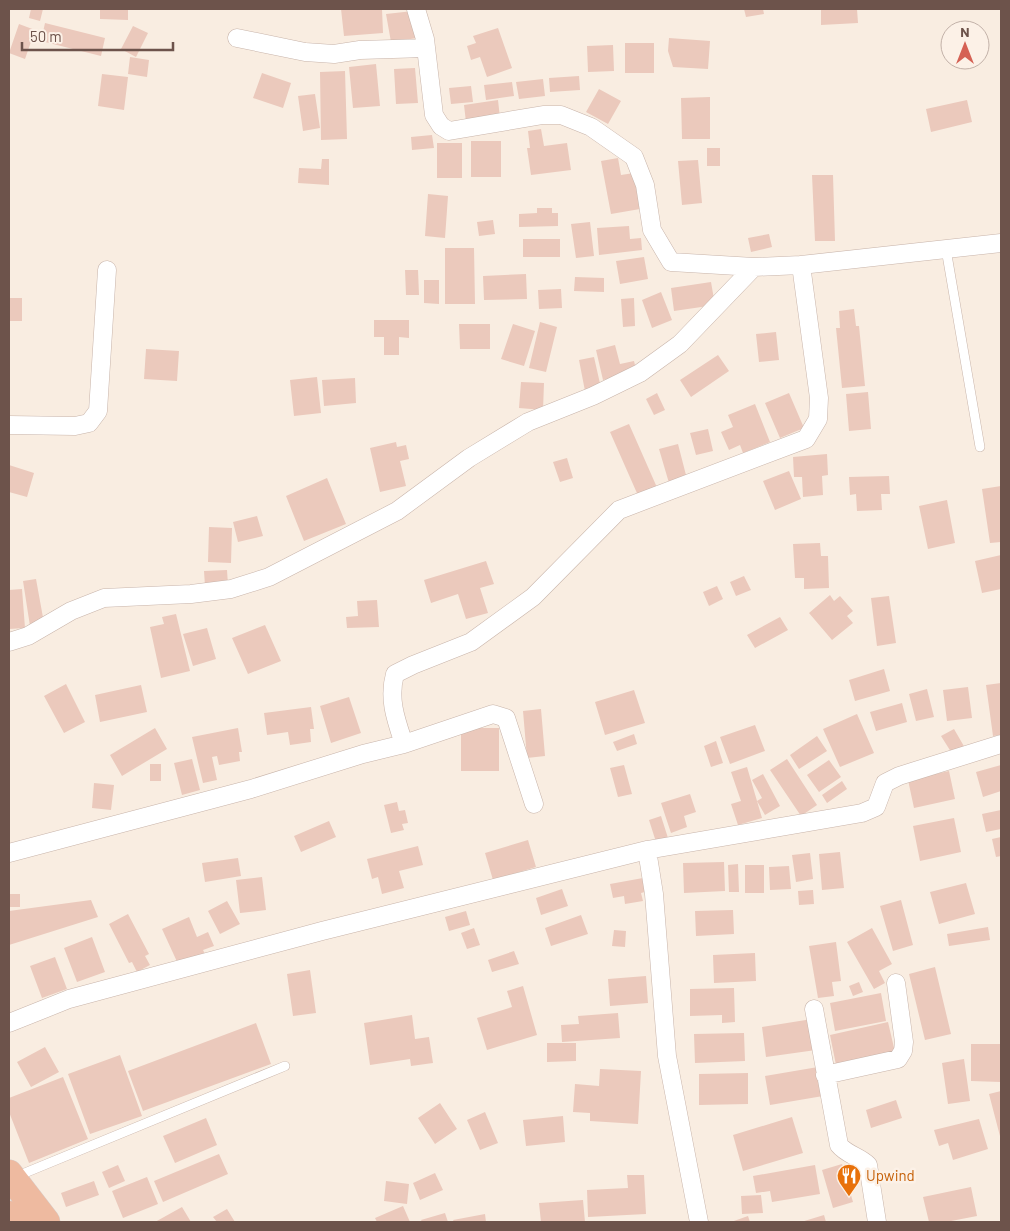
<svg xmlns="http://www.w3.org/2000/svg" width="1010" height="1231" font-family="Barlow,sans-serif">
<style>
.building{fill:#ebc9bc}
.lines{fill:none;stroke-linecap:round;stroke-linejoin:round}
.service-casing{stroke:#c8b4aa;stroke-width:10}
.minor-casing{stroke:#c8b4aa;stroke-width:19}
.trunk-casing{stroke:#d6cfcd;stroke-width:29}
.service{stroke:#fff;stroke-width:9}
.minor{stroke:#fff;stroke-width:18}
.trunk{stroke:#eebaa0;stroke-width:28}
.labels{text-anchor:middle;stroke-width:5;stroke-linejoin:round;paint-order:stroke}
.food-label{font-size:15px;fill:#c56008;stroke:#fcf1e7;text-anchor:start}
</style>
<rect width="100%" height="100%" fill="#f9ede1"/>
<!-- building -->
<path class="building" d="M31 9H43L40 21 29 18Z
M100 9H128V20L100 19Z
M341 9H382L383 33 344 36Z
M744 9H763L764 14 746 17Z
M821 9H857L858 23 821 25Z
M413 11 417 38 391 42 386 14Z
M45 23 105 38 101 56 41 41Z
M19 24 35 30 25 59 9 53Z
M133 26 148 33 136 57 121 49Z
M498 28 512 68 487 77 480 57 471 60 467 46 476 43 473 36Z
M669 38 710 41 708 69 673 67 668 51Z
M625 43H654V73H625Z
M613 45 614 71 588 72 587 46Z
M130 57 149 60 147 77 128 74Z
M376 64 380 106 353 108 349 67Z
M415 68 418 103 396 104 394 69Z
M345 71 347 139 321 140 320 72Z
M262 73 291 83 283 108 253 98Z
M102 74 128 77 124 110 98 106Z
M579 76 580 90 550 92 549 78Z
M543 79 545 96 519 99 516 82Z
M512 82 514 96 486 100 484 85Z
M471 86 473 102 451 104 449 88Z
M599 89 621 101 608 124 586 112Z
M315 94 320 128 303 131 298 96Z
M710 97V139H682L681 98Z
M498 100 500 118 466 122 464 105Z
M967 100 972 122 931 132 926 109Z
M541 129 544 146 567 143 571 170 531 175 527 148H530L528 131Z
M432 135 434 148 412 150 411 137Z
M471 141H501V177H471Z
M437 143H462V178H437Z
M707 148H720V166H707Z
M618 158 621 175 634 173 640 209 611 214 601 161Z
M322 159H329V185L298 183 299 168 321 169Z
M698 160 702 203 682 205 678 161Z
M812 175H833L835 241H815Z
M428 194 448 196 445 238 425 236Z
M537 208H552V213H558V226L519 227V214L537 213Z
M493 220 495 234 479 236 477 222Z
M590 222 594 256 576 258 571 224Z
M629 226 630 239 641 238 642 250 599 255 597 228Z
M769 234 772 247 751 252 748 238Z
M523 239H560V257H523Z
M445 248H474L475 304H445Z
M644 257 648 279 620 284 616 261Z
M405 270H418L419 295H406Z
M526 274 527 299 484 300 483 276Z
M575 277 604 278V292L574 291Z
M424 280H439V304L424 303Z
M711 282 715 305 674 311 671 288Z
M561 289 562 308 539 309 538 290Z
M661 292 672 320 652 328 642 300Z
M9 298H22V321H9Z
M634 298 635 326 623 327 621 299Z
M854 309 856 326H859L865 386 842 388 836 328H840L839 311Z
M374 320H409V338L399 337V355H384V337H374Z
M540 322 557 327 546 372 529 368Z
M459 324H490V349H460Z
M513 324 535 331 524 366 501 359Z
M776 332 779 360 759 362 756 334Z
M615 345 620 364 634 361 637 373 603 380 596 350Z
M146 349 179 351 177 381 144 379Z
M718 355 729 371 691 397 680 380Z
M594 357 601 388 585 391 579 360Z
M317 377 321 413 294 416 290 380Z
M355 378 356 403 324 406 322 380Z
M521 382 544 383 543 410 519 408Z
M868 392 871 429 849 431 846 394Z
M657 393 665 410 654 415 646 399Z
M789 393 804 428 780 438 765 403Z
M755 404 770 442 743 453 740 445 729 450 721 432 733 427 728 415Z
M629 424 659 492 640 500 610 432Z
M708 429 713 451 696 455 690 433Z
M396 442 397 447 406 445 409 459 400 461 406 486 380 492 370 448Z
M678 444 687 479 669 483 659 449Z
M827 454 828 475 822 476 823 495 803 497 802 477H794L793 457Z
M567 458 573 478 560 482 553 462Z
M9 465 34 473 27 497 9 492Z
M789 471 801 499 775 510 763 481Z
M889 476 890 494H881L882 510 857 511 856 494 850 495 849 477Z
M327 478 346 524 304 541 286 496Z
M1001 486V542L990 543 982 489Z
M947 500 955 543 928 549 919 506Z
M257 516 263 536 238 542 233 522Z
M209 527 232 528 231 563 208 562Z
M820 543 821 556H828L829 588 804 589V578H795L793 544Z
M1001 555V589L982 593 975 561Z
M486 561 494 584 480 588 488 613 466 619 458 594 431 603 424 580Z
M227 570 228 585 205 586 204 571Z
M744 576 751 590 736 596 730 582Z
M36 579 44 623 30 626 23 581Z
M717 586 723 599 709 606 703 592Z
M22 589 25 628 9 629V590Z
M830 595 834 601 840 596 853 611 847 616 853 623 832 640 809 613Z
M889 596 896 643 877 646 871 598Z
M377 600 379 627 347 628 346 617 358 616 357 601Z
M176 614 190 671 161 678 150 627 164 624 162 617Z
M780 617 788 630 755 648 747 635Z
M265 625 281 661 248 674 232 638Z
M207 628 216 659 193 666 183 634Z
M884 669 890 691 855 701 849 680Z
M1001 683V735L993 736 986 685Z
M66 684 85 722 64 733 44 696Z
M141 685 147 712 100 722 95 695Z
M968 687 972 718 947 721 943 690Z
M927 689 934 717 916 721 909 694Z
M634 690 645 723 605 735 595 702Z
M349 697 361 733 331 743 320 706Z
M902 703 907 722 876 731 870 712Z
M311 707 314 729H310L311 742 290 745 288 732 267 735 264 713Z
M541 709 545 756 527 758 523 711Z
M857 714 874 753 840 767 823 729Z
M755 725 765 751 730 764 720 737Z
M155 728 167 749 122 776 110 755Z
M238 728 242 752H239L240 761 219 765 217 756 212 757 217 780 203 783 192 737Z
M461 728H499V771H461Z
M954 729 965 748 953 755 941 736Z
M634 734 637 744 617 751 613 742Z
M817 736 827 751 799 769 790 755Z
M716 741 723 763 711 767 704 746Z
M192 759 200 790 182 795 174 763Z
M787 759 817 805 801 816 770 770Z
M829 760 841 777 819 792 807 775Z
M150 764H161V781H150Z
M624 765 632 794 618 797 610 768Z
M1001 765V791L983 797 976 772Z
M747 767 762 818 738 825 731 804 741 801 731 772Z
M949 771 955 799 914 808 908 780Z
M763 774 780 806 765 815 757 801 762 798 752 780Z
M842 781 847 789 827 803 822 795Z
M94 783 114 785 111 810 92 808Z
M690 794 696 812 684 816 687 827 671 833 661 803Z
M397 802 399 811 405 810 408 823 402 824 404 830 391 833 384 805Z
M1001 810V829L986 832 982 814Z
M661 816 668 838 656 842 649 820Z
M954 818 961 852 920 861 913 826Z
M329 821 336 837 301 852 294 836Z
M1001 837V856L996 857 992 839Z
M528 840 536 867 493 880 485 853Z
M418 846 423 865 399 871 404 888 382 894 378 877 372 879 367 859Z
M840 852 844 888 822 890 819 854Z
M810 853 813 879 796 882 792 855Z
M238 858 241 876 205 882 202 863Z
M724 862 725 891 684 893 683 863Z
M738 864 739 892H729L728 865Z
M745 865H764V893H745Z
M789 866 791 889 770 890 769 867Z
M262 877 266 910 240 913 236 880Z
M643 878 645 892 641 893 643 901 625 904 624 896 613 898 610 884Z
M966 883 975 914 939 924 930 892Z
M562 889 568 906 541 915 536 898Z
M813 890 814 904 799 905 798 891Z
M9 894H20V907H9Z
M91 900 98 917 9 945V911Z
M901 900 913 945 893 951 880 906Z
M227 901 240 924 220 934 208 911Z
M733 910 734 934 696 936 695 911Z
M466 911 470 925 449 931 445 917Z
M128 914 149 954 145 956 150 965 137 972 132 962 129 963 109 924Z
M581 915 588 934 551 946 545 928Z
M189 917 197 937 208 932 214 946 203 950 205 954 179 966 162 929Z
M988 927 990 940 949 946 947 934Z
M474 928 480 945 467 949 461 933Z
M872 928 892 964 879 971 885 983 874 989 847 942Z
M614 930 626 931 625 947 612 946Z
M92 937 105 972 77 982 64 948Z
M836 942 841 981 832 982 834 996 818 998 809 946Z
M514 951 519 964 492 972 488 960Z
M755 953 756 981 714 983 713 955Z
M55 957 67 989 42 998 30 966Z
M935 967 951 1034 925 1040 909 974Z
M310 970 316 1013 293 1016 287 974Z
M646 976 648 1003 610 1006 608 979Z
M859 982 863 992 853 996 849 986Z
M523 986 537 1035 487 1050 477 1018 512 1007 507 991Z
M734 988 735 1022 722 1023V1015L690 1016V989Z
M881 993 886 1021 835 1031 830 1003Z
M618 1013 620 1038 562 1042 561 1025 579 1024 578 1016Z
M412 1015 415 1039 429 1037 433 1063 411 1066 410 1059 370 1065 364 1023Z
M812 1019 816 1050 766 1057 762 1027Z
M888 1022 895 1052 836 1065 830 1035Z
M256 1023 271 1064 143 1111 128 1071Z
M744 1033 745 1061 695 1063 694 1034Z
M547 1043H576V1061L547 1062Z
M971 1044H1001V1082L971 1081Z
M45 1047 59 1072 31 1087 17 1062Z
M120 1055 142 1116 90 1134 68 1074Z
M964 1059 970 1101 948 1104 942 1063Z
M818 1067 823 1096 770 1105 765 1076Z
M600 1069 641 1071 638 1124 590 1121V1113L573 1112 575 1084 599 1086Z
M748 1073V1104L699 1105V1074Z
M63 1077 88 1139 29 1163 9 1112V1098Z
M1001 1091V1140L989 1094Z
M896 1100 902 1118 871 1128 866 1110Z
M440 1103 457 1129 435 1144 418 1118Z
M485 1112 498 1143 480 1150 467 1120Z
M563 1116 565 1142 526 1146 523 1120Z
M792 1117 803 1153 743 1171 733 1135Z
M206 1118 217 1145 175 1163 163 1136Z
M979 1119 988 1149 953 1160 948 1143 939 1146 934 1130Z
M219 1154 228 1174 163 1202 154 1181Z
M842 1164 853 1202 833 1208 822 1170Z
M118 1165 125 1181 109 1188 102 1172Z
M815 1165 820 1194 772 1202 770 1191 756 1193 753 1176Z
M435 1173 443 1190 420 1200 413 1183Z
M627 1175H644L646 1214 588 1217 587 1190 628 1188Z
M147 1177 158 1204 123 1218 112 1191Z
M94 1181 99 1195 66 1207 61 1193Z
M386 1181 409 1184 407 1204 384 1201Z
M971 1187 977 1216 946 1222H929L923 1197Z
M761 1195 763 1213 742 1214 741 1196Z
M583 1200 585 1222H541L539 1203Z
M403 1206 410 1222H377L375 1218Z
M182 1207 191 1222H155Z
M227 1209 235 1222H217L213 1217Z
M445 1213 448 1222H422L421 1220Z
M485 1214 486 1222H454L453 1220Z
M824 1215 826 1222H801Z
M748 1216 750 1222H731Z"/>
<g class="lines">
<defs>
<path id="service" d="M946 249 980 447
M15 1177 285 1066"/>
<path id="minor" d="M416 9 425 39 434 115 441 126 449 131 543 115H561L591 127 634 157 645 185 652 230 671 262 754 267 801 265 1001 243
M237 38 305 52 334 54 360 50 426 48
M9 425 75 426 89 423 98 411 107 270
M9 642 28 636 71 611 104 598 191 594 231 589 269 577 397 511 469 458 528 422 593 396 640 373 680 344 754 267
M404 744 493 714 506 718 534 804
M647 850 654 894 667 1056 699 1222
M9 853 251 789 363 754 404 744C396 720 388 699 395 674L413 665 471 642 533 597 619 510 806 439 818 419 819 398 801 265
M814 1009 839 1145C847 1155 859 1156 868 1165L877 1222
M9 1023 69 999 322 931 647 850 862 813 876 807 885 783 899 776 1001 744
M825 1075 898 1059 903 1051 904 1042 896 983"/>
<path id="trunk" d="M9 1174 46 1222
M9 1215 14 1222"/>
</defs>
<!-- service casing -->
<use href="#service" class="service-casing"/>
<!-- minor casing -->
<use href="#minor" class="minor-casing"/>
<!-- trunk casing -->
<use href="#trunk" class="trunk-casing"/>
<!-- service -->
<use href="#service" class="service"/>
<!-- minor -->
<use href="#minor" class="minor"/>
<!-- trunk -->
<use href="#trunk" class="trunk"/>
</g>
<!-- icons -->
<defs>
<symbol id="restaurant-pin" viewBox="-11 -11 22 30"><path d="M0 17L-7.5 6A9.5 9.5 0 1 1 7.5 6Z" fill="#e8710a" stroke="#fcf1e7"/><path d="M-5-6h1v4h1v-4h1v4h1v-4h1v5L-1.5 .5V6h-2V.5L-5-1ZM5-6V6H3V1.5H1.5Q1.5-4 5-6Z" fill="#fff"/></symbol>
</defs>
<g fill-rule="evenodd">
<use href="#restaurant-pin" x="835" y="1162" width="28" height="38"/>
</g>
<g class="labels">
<!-- food labels -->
<g class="food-label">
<text x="866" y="1181">Upwind</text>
</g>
</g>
<!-- border -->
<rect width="1010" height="1231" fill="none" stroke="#6d534b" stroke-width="20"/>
<!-- north arrow -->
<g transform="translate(965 45)"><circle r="24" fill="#fcf1e7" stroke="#c3b2a9"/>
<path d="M0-4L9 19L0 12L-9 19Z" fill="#d56154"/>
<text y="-8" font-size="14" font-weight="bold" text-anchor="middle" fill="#6d534b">N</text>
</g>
<!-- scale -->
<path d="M22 42v8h151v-8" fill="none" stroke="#6d534b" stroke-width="2.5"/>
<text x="30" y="42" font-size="15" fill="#6d534b" stroke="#fcf1e7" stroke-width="4" paint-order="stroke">50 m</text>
</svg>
